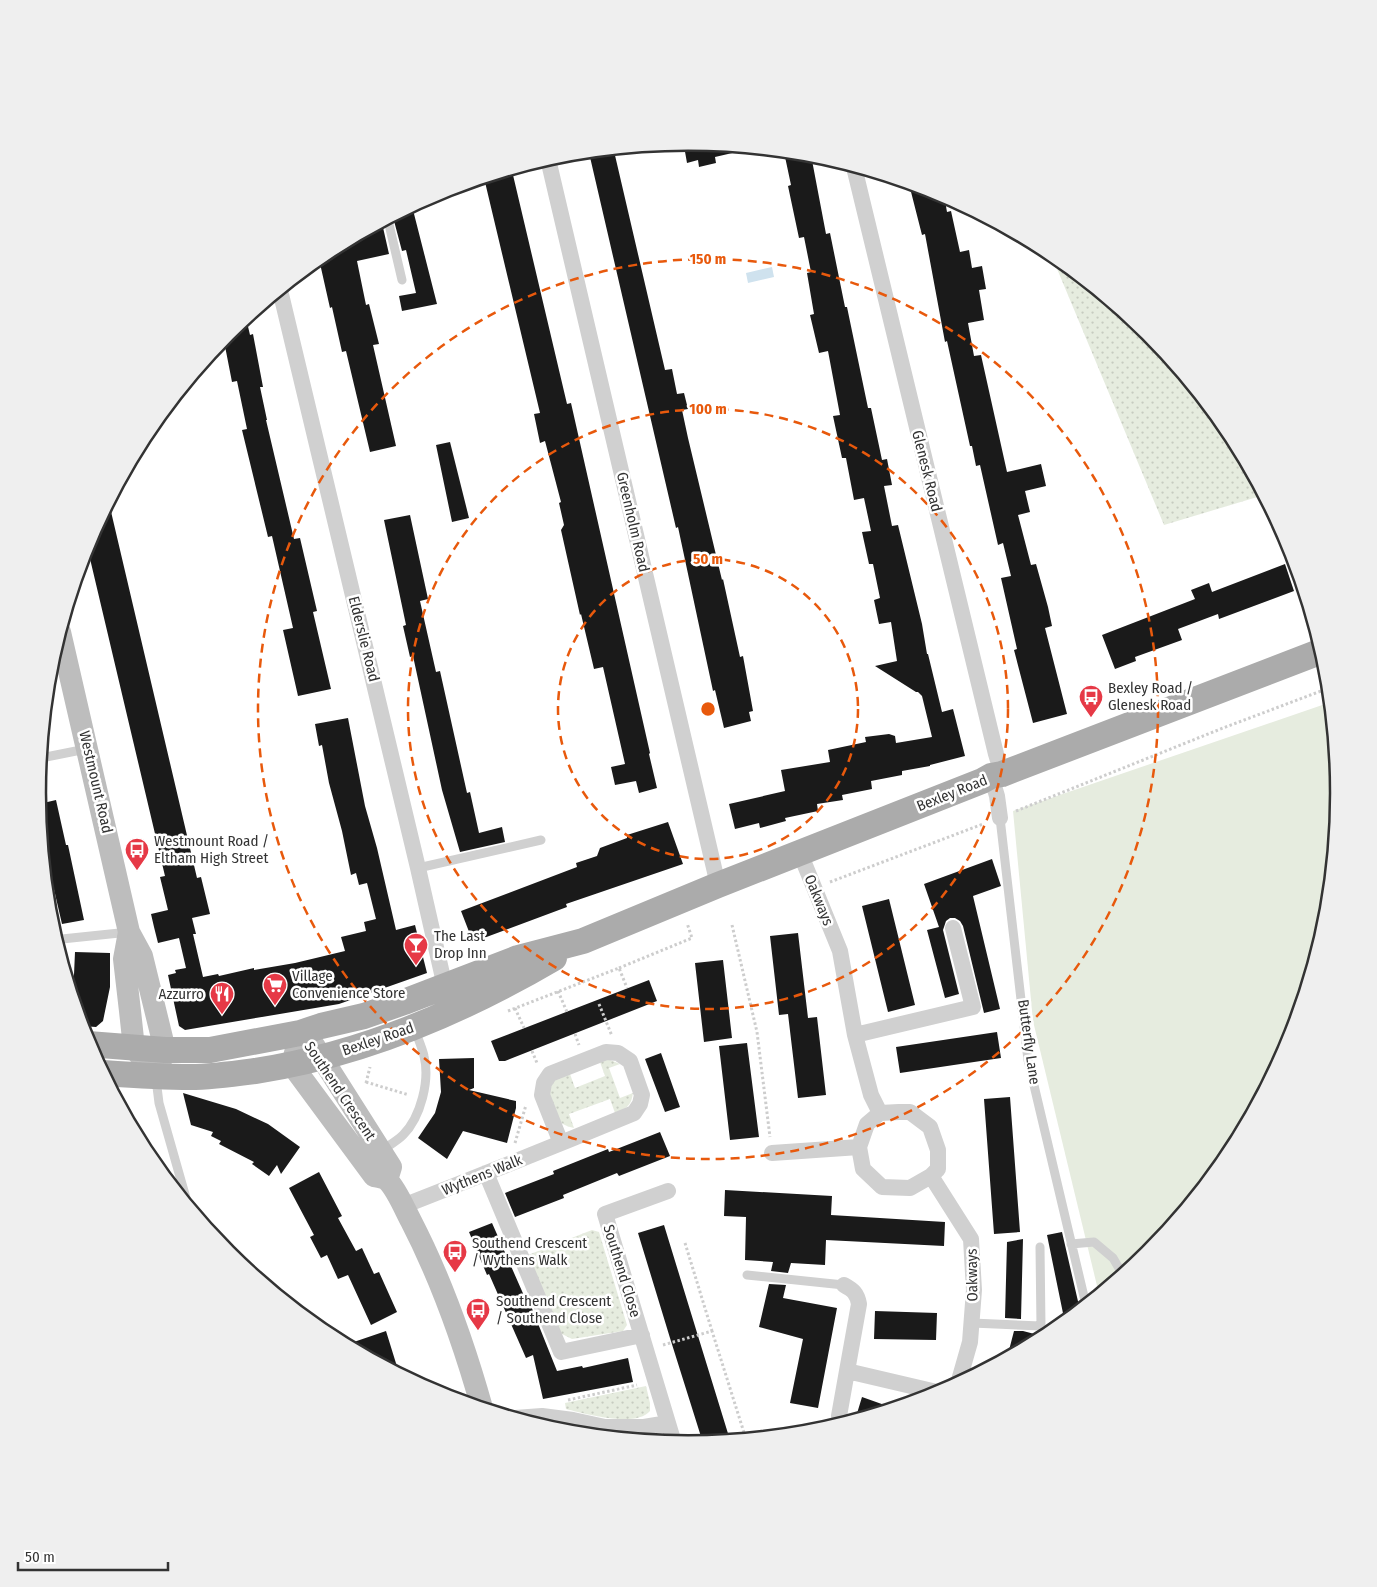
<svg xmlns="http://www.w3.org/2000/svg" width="1377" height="1587" font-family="'Fira Sans Condensed',sans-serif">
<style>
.grass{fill:url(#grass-dots)}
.pitch{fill:#e6ecdf}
.water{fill:#cfe2ee}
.building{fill:#1a1a1a}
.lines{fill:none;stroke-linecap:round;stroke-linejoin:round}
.path{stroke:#cdcdcd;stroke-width:3;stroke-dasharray:2.5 2.5;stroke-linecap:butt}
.lane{stroke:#d0d0d0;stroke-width:9}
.street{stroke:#d0d0d0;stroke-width:16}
.secondary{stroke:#bdbdbd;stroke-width:22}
.primary{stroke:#ababab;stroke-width:26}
.ring{fill:none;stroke:#e8590c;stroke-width:2.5;stroke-dasharray:9 6}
.labels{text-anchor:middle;stroke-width:5;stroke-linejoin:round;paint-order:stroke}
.street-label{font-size:15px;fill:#333;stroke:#fff}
.poi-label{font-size:15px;fill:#333;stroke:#fff;text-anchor:start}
.rim{fill:none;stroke:#333;stroke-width:2.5}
.centre{fill:#e8590c;stroke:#fff;stroke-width:2.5}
.ring-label{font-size:15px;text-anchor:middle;font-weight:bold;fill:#e8590c;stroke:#fff;stroke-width:5;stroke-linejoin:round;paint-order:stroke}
</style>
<defs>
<pattern id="grass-dots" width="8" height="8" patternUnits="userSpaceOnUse" patternTransform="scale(1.25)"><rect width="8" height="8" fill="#e6ecdf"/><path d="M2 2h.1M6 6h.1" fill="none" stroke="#c6cbc0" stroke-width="1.8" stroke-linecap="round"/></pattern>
</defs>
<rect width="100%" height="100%" fill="#fff"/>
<!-- grass -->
<path class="grass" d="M1050 252 1149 333 1230 432 1264 495 1164 525Z
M608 1059 620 1064 609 1068 620 1098 633 1093C631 1106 627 1108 615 1113L610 1099 569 1114 574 1128C570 1127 566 1126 563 1124 553 1116 543 1090 554 1080 558 1077 565 1075 570 1074L575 1088 605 1076 600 1062Z
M592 1230 599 1232 627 1325 623 1331 572 1339 558 1332 528 1255Z
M646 1386 650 1403V1411C636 1428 586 1414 566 1409L565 1403Z"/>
<!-- pitch -->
<path class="pitch" d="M1331 702 1339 794 1327 921 1290 1043 1230 1155 1149 1254 1099 1294 1033 1021 1013 811Z"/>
<!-- water -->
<path class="water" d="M772 267 774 277 748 283 746 273Z"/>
<!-- building -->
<path class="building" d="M695 143 741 148V151L715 157 716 163 699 167 698 160 687 163 684 146Z
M614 151 665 370 672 369 677 394 684 393 688 409 682 410 688 438 722 580 723 579 740 657 743 656 753 711 749 712 751 721 724 728 715 690 713 691 678 527 676 528 590 157Z
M784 152 811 155 826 234 830 233 845 307H847L868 408H871L882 460 887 459 892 485 884 486 892 526 898 525 922 624 927 654H928L942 712 953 709 965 756 930 765V766L902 771V775L871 781 872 789 842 795 843 800 817 804 818 811 785 818 786 821 760 828 759 823 735 829 729 804 785 791 781 770 830 762 828 750 866 742 865 737 889 734 895 736 896 743 932 737 922 696 918 692H916L875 666 897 661 891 622 879 624 874 600 880 598 873 564H869L862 532 871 531 864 498 854 500 846 458H842L833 416 840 415 828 351 819 353 810 315 814 314 807 273 811 272 804 237 799 238 788 186 791 185Z
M513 175 567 404 571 403 650 753 649 754 657 788 639 793 636 781 615 785 611 767 625 764 603 667 594 669 581 614 580 615 561 530 564 525 559 503 561 502 545 441 540 443 534 414 540 413 485 182Z
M909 184 944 195 947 212 951 211 960 252 969 250 972 268 982 266 986 289 979 290 984 320 968 323 974 356 981 355 1007 472 1041 464 1046 486 1025 491 1030 512 1018 515 1031 565 1036 564 1048 607 1052 626 1045 628 1067 714 1033 723 1014 650 1017 649 1001 578 1011 576 1003 543 998 545 980 465 976 466 972 446H970L947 341 945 342 925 234 922 235Z
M412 206 437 304 402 311 399 296 416 293 406 250 402 251 393 217Z
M382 223 389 254 357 261 366 305 369 304 379 344 373 345 396 446 370 452 346 351 342 352 332 307 330 308 319 259 327 252Z
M246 318 250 335 253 334 263 387H260L267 420H266L294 539 300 538 317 611 313 612 331 689 298 696 283 630 293 628 272 536 268 537 242 430 247 429 237 381 232 382 224 341 228 333Z
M450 442 469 518 452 522 436 445Z
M109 503 197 878 201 877 210 914 192 918 196 934H193L203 977 218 974 219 976 254 968V970L295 963 345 951 341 937 366 931 364 922 376 919 367 883 359 885 356 873 351 875 342 831 329 783 322 745 319 746 315 724 348 718 365 806 377 848 396 930 415 925 427 973 339 1004 185 1030 179 1026 168 975 176 973 175 970 186 968 179 938 158 943 154 927 151 914 168 910 160 877 165 876 87 546Z
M410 515 428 599 420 601 436 672 440 671 467 793 470 792 479 833 502 827 505 842 460 852 442 790 413 656 410 657 403 626 406 625 384 520Z
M1285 564 1294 591 1219 619 1218 614 1178 629 1182 640 1135 657 1136 661 1115 669 1102 635 1195 599 1191 590 1209 583 1212 592Z
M56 800 66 845H68L84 920 62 924 41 833 39 804Z
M668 822 683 864 566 904 567 907 473 942 461 911 577 867 576 863 597 856 600 848 627 838V835Z
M992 859 1001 886 973 896 1000 1009 984 1013 963 926 960 921 955 918H950L946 921 943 930 959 994 945 998 927 930 939 927 924 884Z
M889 899 915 1005 888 1012 862 906Z
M798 933 808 1018 817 1017 826 1095 798 1098 788 1014 779 1015 770 936Z
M75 952 110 953V987L103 1021 96 1027 82 1026 73 997Z
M723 960 732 1038 704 1042 695 963Z
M649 980 657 1001 505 1061H499L491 1041Z
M997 1032 1001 1058 900 1073 896 1047Z
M747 1043 759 1137 730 1140 719 1046Z
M661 1053 680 1107 665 1112 645 1059Z
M474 1058V1088L469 1090 516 1101V1108L507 1143 463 1131 447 1159 418 1138 435 1113 441 1092 439 1059Z
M183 1093 236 1109 268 1124 300 1147 281 1174 277 1165 269 1176 252 1164 254 1162 219 1144 221 1141 211 1136 213 1132 191 1125Z
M1010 1097 1020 1232 994 1234 984 1099Z
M660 1132 670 1156 619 1176 617 1173 563 1195 564 1198 515 1217 505 1193 554 1174 553 1171 608 1149 609 1152Z
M319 1172 342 1216 338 1218 356 1251 362 1248 374 1274 379 1272 397 1312 371 1325 348 1275 338 1279 327 1255 321 1258 310 1237 314 1235 289 1188Z
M725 1190 832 1196 831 1215 945 1222 944 1246 826 1240 825 1265 791 1263 788 1273 771 1271 773 1262 745 1260 746 1217 724 1216Z
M492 1223 529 1307 531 1306 557 1371 582 1366 583 1368 628 1358 633 1382 543 1399 533 1355 526 1358 489 1274 487 1275 469 1232Z
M664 1225 702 1349 730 1440 703 1443 670 1338 638 1233Z
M1062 1232 1080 1310 1065 1323 1047 1235Z
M1023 1239 1021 1319 1005 1318 1007 1242Z
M769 1284 786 1285 783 1298 837 1308 818 1408 790 1403 803 1339 759 1327Z
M875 1311 937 1313 936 1340 874 1339Z
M386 1331 399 1373 345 1345Z
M1014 1331H1023L1046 1337 1007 1358Z
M862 1397 893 1408 855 1420Z"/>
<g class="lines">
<!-- path -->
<path class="path" d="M1016 811 1223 728 1329 688
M830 882 983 824
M732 925 757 1032 770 1137
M619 968 692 938 687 923
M558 991 567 1012
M599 1004 612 1036
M515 1008 524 1028
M508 1011 619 968 627 988
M575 1034 579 1045
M532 1051 537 1063
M366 1082 409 1095
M366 1083 370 1067
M515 1143 526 1105
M685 1243 712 1331
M663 1345 712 1331 746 1439
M568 1400 637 1385"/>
<!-- lane -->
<path class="lane" d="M388 220 402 280
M41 758 86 749
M1000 818 1028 1060 1086 1305
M418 868 541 840
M56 941 62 939 129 932
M156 1079 159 1103 188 1205
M381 1151C388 1146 397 1141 403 1135 421 1117 430 1080 424 1056 422 1047 418 1039 415 1030
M1071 1244 1094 1242 1113 1258 1123 1275
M747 1275 844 1285
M972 1323 1041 1326 1040 1247"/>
<!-- street -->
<path class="street" d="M548 159 718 885
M854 167 996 754 1002 774
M280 290 418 868 445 987
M991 776 997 796 1000 818
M800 853 840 951 855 1035 871 1095 880 1113
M855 1035 973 1007 953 928
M899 1112H910L930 1127 938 1150V1169L931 1176 910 1188 882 1187 863 1169 859 1147 867 1124 880 1113Z
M772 1153 859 1147
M486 1173 561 1352 642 1335
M931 1176 971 1239 974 1290 970 1342 958 1384
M403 1206C480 1176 557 1145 634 1113L640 1104 642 1095 630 1061 618 1053 606 1052 550 1074 544 1083 542 1095 561 1143
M844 1285C853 1290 857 1293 859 1304L847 1371 941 1393
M839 1416 847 1371
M515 1418 542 1416 573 1420 605 1427H644L668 1423 605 1214 668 1191
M668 1423 674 1443"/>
<!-- secondary -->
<path class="secondary" d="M60 632 129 932 142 956 165 1050 159 1066
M129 932 124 959 130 1011 134 1048 145 1062
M387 1180 391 1167 313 1044 300 1033 292 1065 374 1176C378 1177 385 1178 388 1181 397 1190 405 1210 411 1221 442 1281 464 1344 482 1408"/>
<!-- primary -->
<path class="primary" d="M88 1044 165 1050H210L300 1033 321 1026 364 1016 404 1002 518 958 583 941 718 885 982 781 991 776 1002 774 1322 651
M103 1073C132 1075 161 1077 190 1077 212 1077 233 1074 255 1071 361 1055 462 1012 554 958"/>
</g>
<!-- distance rings -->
<g class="ring">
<circle cx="708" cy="709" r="150"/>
<circle cx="708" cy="709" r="300"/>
<circle cx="708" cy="709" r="450"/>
</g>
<!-- icons -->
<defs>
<symbol id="bus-pin" viewBox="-11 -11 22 30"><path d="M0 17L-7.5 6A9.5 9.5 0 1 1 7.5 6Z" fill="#e63946" stroke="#fff"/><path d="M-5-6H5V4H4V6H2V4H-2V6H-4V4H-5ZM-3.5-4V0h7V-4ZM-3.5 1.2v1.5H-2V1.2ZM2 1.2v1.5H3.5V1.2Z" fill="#fff"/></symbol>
<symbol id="bar-pin" viewBox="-11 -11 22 30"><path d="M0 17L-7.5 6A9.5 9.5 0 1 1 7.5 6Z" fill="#e63946" stroke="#fff"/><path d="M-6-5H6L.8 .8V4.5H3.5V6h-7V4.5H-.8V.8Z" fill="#fff"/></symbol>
<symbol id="supermarket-pin" viewBox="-11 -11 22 30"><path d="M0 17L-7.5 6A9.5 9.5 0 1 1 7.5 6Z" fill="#e63946" stroke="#fff"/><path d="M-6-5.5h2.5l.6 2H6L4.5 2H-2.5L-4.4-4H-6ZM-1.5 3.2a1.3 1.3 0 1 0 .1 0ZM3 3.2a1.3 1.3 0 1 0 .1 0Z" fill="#fff"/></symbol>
<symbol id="restaurant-pin" viewBox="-11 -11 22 30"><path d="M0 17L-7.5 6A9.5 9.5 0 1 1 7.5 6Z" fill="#e63946" stroke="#fff"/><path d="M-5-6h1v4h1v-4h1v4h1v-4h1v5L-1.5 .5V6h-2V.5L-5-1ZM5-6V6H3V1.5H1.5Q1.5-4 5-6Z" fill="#fff"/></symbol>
</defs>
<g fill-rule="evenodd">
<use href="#bus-pin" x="1077" y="683" width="28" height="38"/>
<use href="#bus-pin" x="123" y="836" width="28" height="38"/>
<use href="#bar-pin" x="402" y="931" width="28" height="38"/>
<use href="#supermarket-pin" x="261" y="971" width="28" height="38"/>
<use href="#restaurant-pin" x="208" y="980" width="28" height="38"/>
<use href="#bus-pin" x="441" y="1238" width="28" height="38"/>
<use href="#bus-pin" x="464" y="1296" width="28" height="38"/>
</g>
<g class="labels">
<!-- street labels -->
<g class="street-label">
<text transform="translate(927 471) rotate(76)" y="5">Glenesk Road</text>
<text transform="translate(633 522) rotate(77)" y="5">Greenholm Road</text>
<text transform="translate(364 639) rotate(76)" y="5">Elderslie Road</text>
<text transform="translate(96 782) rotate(77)" y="5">Westmount Road</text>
<text transform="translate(952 793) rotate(-22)" y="5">Bexley Road</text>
<text transform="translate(819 900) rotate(68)" y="5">Oakways</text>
<text transform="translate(378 1039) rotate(-19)" y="5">Bexley Road</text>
<text transform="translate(1029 1042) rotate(82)" y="5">Butterfly Lane</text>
<text transform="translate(340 1091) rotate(56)" y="5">Southend Crescent</text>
<text transform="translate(482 1175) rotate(-22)" y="5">Wythens Walk</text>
<text transform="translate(622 1271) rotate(73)" y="5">Southend Close</text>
<text transform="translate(972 1275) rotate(-91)" y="5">Oakways</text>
</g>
<!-- poi labels -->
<g class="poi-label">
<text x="1108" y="693">Bexley Road /<tspan x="1108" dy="17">Glenesk Road</tspan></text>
<text x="154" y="846">Westmount Road /<tspan x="154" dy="17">Eltham High Street</tspan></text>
<text x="434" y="941">The Last<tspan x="434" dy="17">Drop Inn</tspan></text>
<text x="292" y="981">Village<tspan x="292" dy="17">Convenience Store</tspan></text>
<text x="204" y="999" text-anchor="end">Azzurro</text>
<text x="472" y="1248">Southend Crescent<tspan x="472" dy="17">/ Wythens Walk</tspan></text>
<text x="496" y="1306">Southend Crescent<tspan x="496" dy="17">/ Southend Close</tspan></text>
</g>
</g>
<!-- crop -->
<path d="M0 0H1377V1587H0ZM46 793a642 642 0 1 1 1284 0a642 642 0 1 1-1284 0Z" fill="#efefef" fill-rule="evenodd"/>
<path class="rim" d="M46 793a642 642 0 1 1 1284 0a642 642 0 1 1-1284 0Z"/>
<circle cx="708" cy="709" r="8" class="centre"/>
<g class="ring-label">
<text x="708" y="264">150 m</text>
<text x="708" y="414">100 m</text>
<text x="708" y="564">50 m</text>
</g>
<!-- scale -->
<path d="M18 1562v8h150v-8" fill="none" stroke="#333333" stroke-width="2.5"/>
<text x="25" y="1562" font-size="15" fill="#333333" stroke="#ffffff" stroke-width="4" paint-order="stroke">50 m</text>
</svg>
